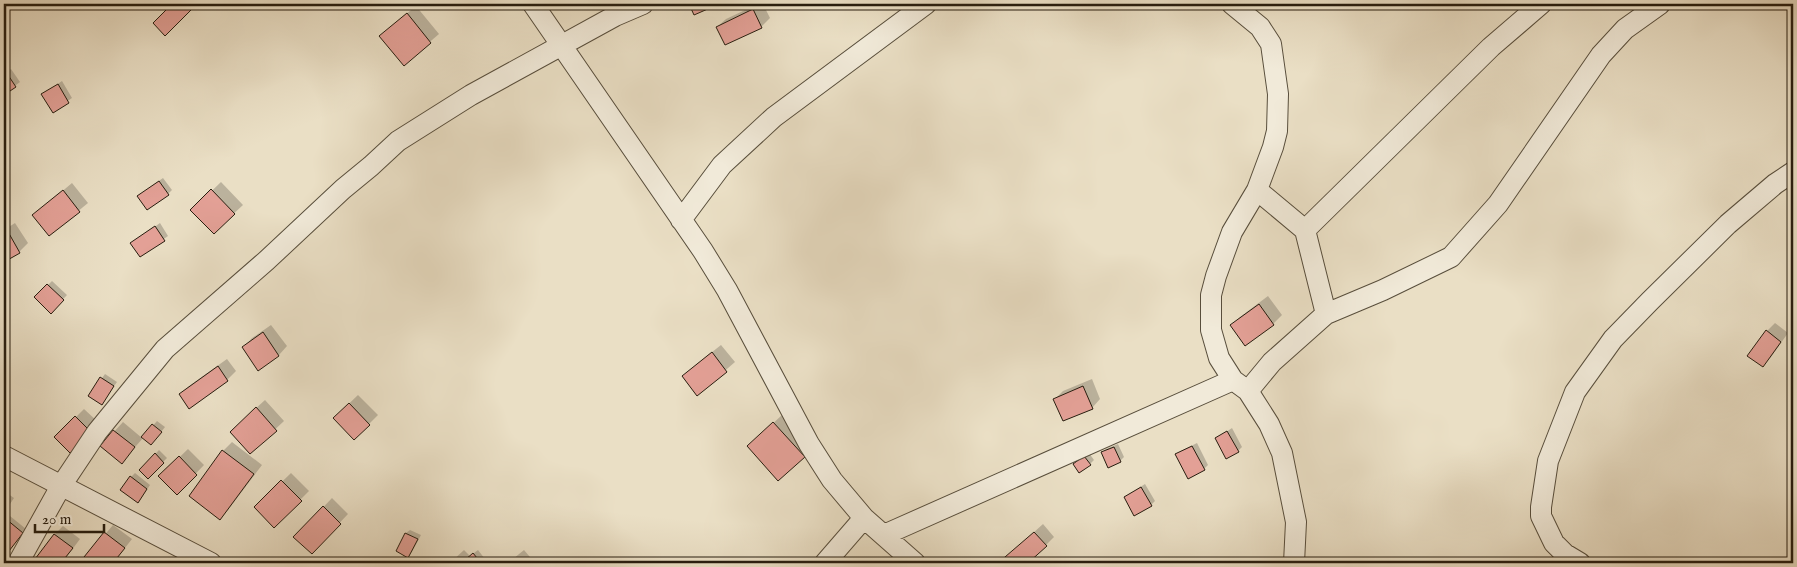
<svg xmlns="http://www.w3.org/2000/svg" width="1797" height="567" font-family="'IM FELL English',serif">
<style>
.shadow{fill:#0003}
.building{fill:#e3a096;stroke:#271d0f}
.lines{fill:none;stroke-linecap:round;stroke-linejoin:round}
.street-casing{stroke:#584e3c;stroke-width:22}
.street{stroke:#f1ead9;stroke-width:20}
</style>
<rect width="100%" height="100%" fill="#eadfc5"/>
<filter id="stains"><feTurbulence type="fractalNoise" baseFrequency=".004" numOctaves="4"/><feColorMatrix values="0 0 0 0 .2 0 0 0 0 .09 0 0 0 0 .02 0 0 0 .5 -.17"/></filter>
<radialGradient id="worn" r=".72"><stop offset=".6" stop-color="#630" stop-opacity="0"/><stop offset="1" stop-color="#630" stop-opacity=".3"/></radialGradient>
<!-- shadow -->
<path class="shadow" d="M758 4H763L770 18 762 26 725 44 717 27 726 19Z
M829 4H836L833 7Z
M416 6 439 34 404 64 389 28Z
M11 69 20 82 4 94V74Z
M62 81 72 98 53 111 43 94Z
M163 178 172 190 168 194 143 192Z
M221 182 243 205 214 232 192 210Z
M72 183 88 203 49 235 34 215Z
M15 223 28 243 19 252 4 261V230Z
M160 223 168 236 140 256 132 243Z
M52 281 67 295 51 312 36 297Z
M1268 296 1282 315 1273 324 1246 344 1232 325 1240 317Z
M1775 323 1788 333 1771 357 1762 366 1767 331Z
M271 325 287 346 279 355 259 369 244 347 252 338Z
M721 345 735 362 698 394 692 368Z
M227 359 236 371 227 380 189 407 180 394 189 386Z
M105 374 117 382 105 399 90 395Z
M1092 379 1100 399 1092 408 1055 399 1063 391Z
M358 395 378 415 354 439 334 418Z
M265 400 284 421 250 453 240 423Z
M84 409 99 423 70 452 56 437Z
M782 415 812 448 804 456 757 438Z
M157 421 165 427 155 440 143 438 122 462 101 446 123 422 142 438Z
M1232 428 1242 447 1238 451 1216 439Z
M232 442 262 465 228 510 220 518 190 496 223 451Z
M1197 443 1208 465 1204 469 1177 455 1181 451Z
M1118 444 1124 457 1120 461 1102 453 1106 449Z
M188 449 204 465 177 493 160 476Z
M159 450 167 458 148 477 140 470Z
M1089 453 1094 460 1090 464H1074Z
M135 473 150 485 142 497 131 477Z
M291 473 309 491 274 526 256 507Z
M1145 484 1155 501 1151 505 1125 497Z
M4 491 14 498 4 513Z
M332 498 348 514 312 552 295 537Z
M10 516 26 529 9 549 4 545V523Z
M1043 524 1054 537 1046 545 1026 563H1000Z
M113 525 132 539 113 563H94L86 557Z
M63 526 80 539 62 563H34L54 535Z
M410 530 421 535 412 552 408 556 398 551 406 533Z
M464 550 470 556 478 550 485 559 482 563H450Z
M524 550 535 563H508Z"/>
<!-- building -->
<path class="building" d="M172 4H197L165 36 153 23Z
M689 4H708L710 8 694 15Z
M753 9 762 28 725 45 716 27Z
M407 13 431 43 404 66 379 36Z
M6 72 16 87 4 95V74Z
M58 84 69 103 53 113 41 94Z
M159 181 169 195 147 210 137 196Z
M211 189 235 214 214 234 190 210Z
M63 190 80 212 49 236 32 215Z
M155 226 165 241 140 257 130 243Z
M7 230 20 253 4 262V232Z
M47 284 64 300 51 314 34 297Z
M1259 304 1274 325 1245 346 1230 325Z
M1766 330 1781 342 1763 367 1747 356Z
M263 332 279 356 258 371 242 347Z
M712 352 727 372 697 396 682 376Z
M218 366 228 381 189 409 179 394Z
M100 377 114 386 102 405 88 396Z
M1083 386 1093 409 1063 421 1053 399Z
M349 403 370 425 354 440 333 418Z
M256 407 277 431 250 454 230 432Z
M75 416 91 432 70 453 54 437Z
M773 422 805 457 778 481 747 446Z
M152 424 162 432 151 445 141 437Z
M113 430 135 447 122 464 100 446Z
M1227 431 1239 452 1226 459 1215 438Z
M1192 446 1205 470 1188 479 1175 454Z
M1114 447 1121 462 1108 468 1101 452Z
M222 450 254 474 220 520 189 496Z
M155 453 164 463 148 479 139 470Z
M179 456 197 475 177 495 158 476Z
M1084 456 1091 465 1079 473 1073 464Z
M130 476 147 489 138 503 120 490Z
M281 480 302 501 274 528 254 507Z
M1141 487 1152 506 1134 516 1124 497Z
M323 506 341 524 312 554 293 537Z
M6 519 23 533 9 551 4 546V521Z
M104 532 125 548 113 563H92L84 557Z
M1034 532 1047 546 1028 563H998Z
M405 533 418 539 408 558 396 551Z
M54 534 73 548 61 563H32Z
M473 553 481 563H468L465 560Z"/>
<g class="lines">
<defs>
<path id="street" d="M533 4 703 251 727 290 809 444 832 480 864 518 915 563
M1232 4 1260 27 1271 44 1278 94 1277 131 1273 147 1257 190 1232 232 1216 276 1211 295V330L1219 358 1233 380 1248 391 1269 424 1282 453 1296 522 1294 563
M1257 190 1305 230 1326 314
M681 220 722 165 774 117 926 4
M1305 230 1491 47 1541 4
M1248 391 1272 362 1326 314 1383 290 1451 257 1498 204 1601 55 1625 29 1660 4
M4 456 211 563
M884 535 1233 380
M18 563 61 486 97 432 165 349 266 261 343 189 371 166 398 141 471 95 615 16 643 4
M825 563 864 518
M1580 563 1565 554 1554 543 1541 516V507L1548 461 1575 392 1613 339 1650 301 1728 224 1775 184 1793 172"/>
</defs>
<!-- street casing -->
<use href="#street" class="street-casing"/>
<!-- street -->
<use href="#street" class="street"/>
</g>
<!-- margin -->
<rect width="1797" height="567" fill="none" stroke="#eadfc5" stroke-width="20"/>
<rect x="5" y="5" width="1787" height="557" fill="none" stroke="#271d0f" stroke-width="2.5"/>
<rect x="10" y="10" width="1777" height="547" fill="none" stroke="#271d0f"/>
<!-- scale -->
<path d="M35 524v8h69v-8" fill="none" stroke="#271d0f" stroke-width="2.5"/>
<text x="42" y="524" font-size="15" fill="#271d0f" stroke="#f1ead9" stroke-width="4" paint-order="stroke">20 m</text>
<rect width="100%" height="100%" filter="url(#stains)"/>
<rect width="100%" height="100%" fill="url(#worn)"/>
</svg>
